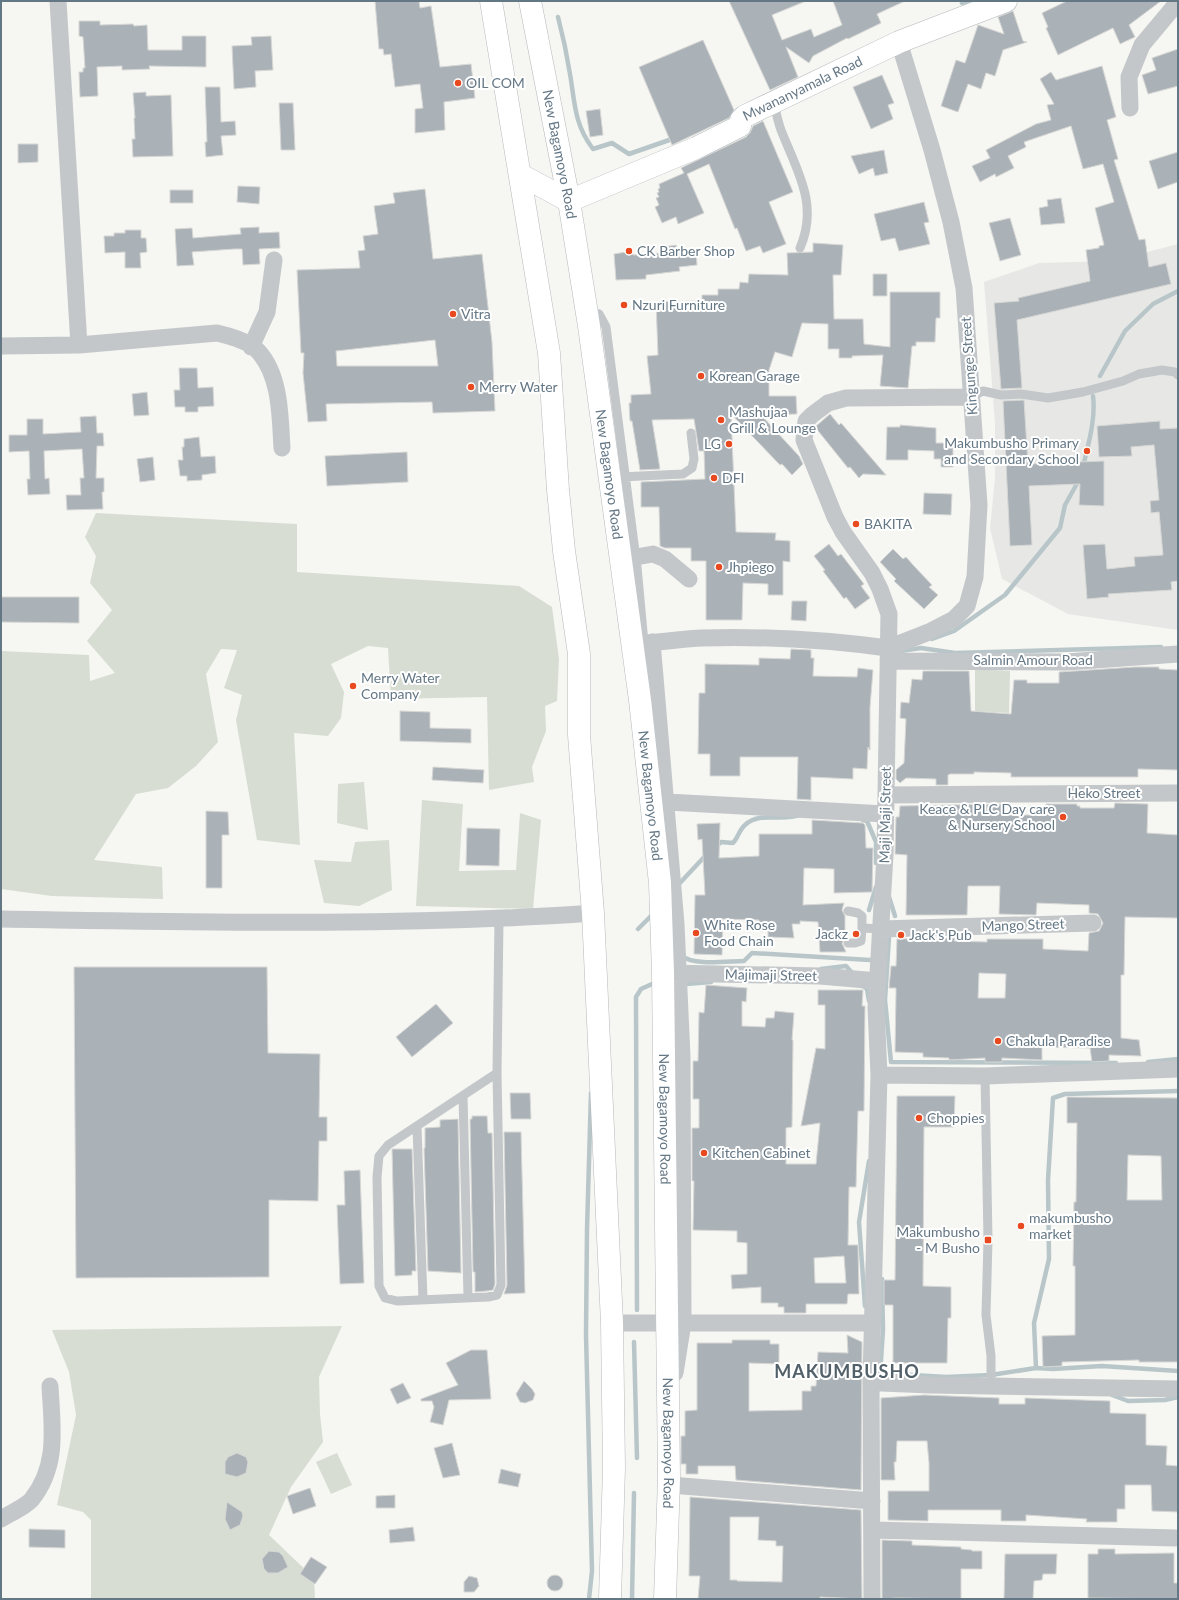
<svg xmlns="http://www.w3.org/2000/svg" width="1179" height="1600" font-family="Lato,sans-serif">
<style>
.built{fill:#e7e8e6}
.green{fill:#d7ddd3}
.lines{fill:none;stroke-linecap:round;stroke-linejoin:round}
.stream{stroke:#b8c6c9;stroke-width:4.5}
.building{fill:#aab2b8;stroke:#d7d7d5;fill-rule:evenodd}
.secondary-casing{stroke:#b3b9bd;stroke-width:23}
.highway-casing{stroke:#b6b9bc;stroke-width:23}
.lane{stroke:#c3c7ca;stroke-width:9}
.street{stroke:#c3c7ca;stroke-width:17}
.secondary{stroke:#fff;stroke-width:22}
.highway{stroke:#fff;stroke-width:22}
.poi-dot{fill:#e9491f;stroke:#fff;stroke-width:1.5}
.labels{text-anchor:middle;stroke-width:4;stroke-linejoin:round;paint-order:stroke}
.poi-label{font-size:14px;fill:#647785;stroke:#fff;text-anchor:start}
.street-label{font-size:14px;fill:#647785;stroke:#fff}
.district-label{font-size:18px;font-weight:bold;letter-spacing:1px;fill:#526069;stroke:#fff}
</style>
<rect width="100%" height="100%" fill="#f6f6f2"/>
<!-- built -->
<path class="built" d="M1178 244V630L1068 614 1002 579 990 528 995 479V423L984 282 1039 263 1113 261Z"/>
<!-- green -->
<path class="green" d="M96 513 297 524V572L519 586 552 607 559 659 557 701 545 706 546 731 532 767 534 782 489 790 487 697 391 699 388 648 368 646 331 664 344 692 341 718 328 736 294 733 300 845 257 840 236 720 242 695 224 688 237 650 221 649 206 674 218 742 196 766 168 788 136 794 94 860 162 867 163 899 52 896 1 889V651L89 655 90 681 115 673 87 641 112 610 90 583 96 556 85 537Z
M975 669 1010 671 1009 713 975 711Z
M364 782 368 830 337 823 338 784Z
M422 800 463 804 459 871 516 870 520 813 541 820 533 909 416 906Z
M389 840 392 890 359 906 324 903 314 860 351 862 355 842Z
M342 1326 319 1377 320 1414 323 1442 291 1487 269 1535 314 1578 315 1599H91V1520L83 1512 57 1505 76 1415 69 1372 52 1330Z
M337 1453 352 1485 331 1494 316 1462Z"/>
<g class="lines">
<!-- stream -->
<path class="stream" d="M962 3 968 1
M558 17C563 36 567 55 570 74 575 103 574 124 593 149L612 143 629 154 675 138
M1100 376 1125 331 1153 304 1178 291
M1083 467C1088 445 1096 419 1093 396
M932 639 954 631 1005 595 1060 528 1065 505 1079 480
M901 651 921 648 955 653 1161 647
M863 820 867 821 876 842V863
M716 847 721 842 733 843C738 838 739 830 745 825 760 811 782 822 799 815
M678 885 707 854
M889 897 895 916
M869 910 876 887
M638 929 651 916 653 918
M889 937 885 1000 891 1062 1116 1063
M682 956C694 966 728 961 744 961L752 953 870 960
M821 969 846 966 854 975
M686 984 711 982
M862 985 867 989 869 1001
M1148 1062 1178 1059
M865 1306 859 1222 869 1161
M637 1310 636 997 641 989 652 984
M634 1342 637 1458
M1036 1368 1034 1323 1049 1259 1048 1180 1053 1098 1065 1094 1178 1091
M880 1373 946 1377 991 1375 1036 1368 1053 1369 1102 1366 1178 1371
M880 1375 883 1330 882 1279
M1112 1395 1128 1401 1165 1400 1178 1397
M589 1599 592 1571 586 1335 587 1229 591 1093
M632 1599 634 1493"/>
</g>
<!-- building -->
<path class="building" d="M375 1H419L420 8 431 6 440 67 471 64 475 98 444 102 445 130 415 133V109L423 108 420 84 395 87 391 54 384 55 383 49H379Z
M729 1H806L772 15 782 40 811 29 814 37 842 25 833 1H905L877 14 881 23 848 39 847 38 813 56 809 63 786 47 798 77 770 90Z
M1067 1H1161L1129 25 1135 37 1120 44 1113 28 1058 55 1046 28 1048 27 1042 13Z
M1013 11 1023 41 1027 42 1003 50 995 76 986 73 981 89 968 84 958 112 941 106 956 60 965 63 978 25 1004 34 998 17Z
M79 21H100V25L133 24 134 26 147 25 148 50H182V36H206V67L149 66 150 69 122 70V66L97 67 98 96 80 97 79 72H83V68H85L83 37 79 36Z
M271 36 273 70 255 71 256 87 234 89 232 46 252 45 251 37Z
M703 40 734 110 729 118 672 145 639 67Z
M1178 49V86L1148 94 1142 75 1156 70 1152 58Z
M1102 66 1116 117 1107 120 1118 159 1114 160 1139 240 1145 239 1149 267 1166 263 1171 284 1017 320 1022 388 1001 389 994 303 1019 301 1018 298 1090 281 1086 250 1099 248V246L1104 245 1095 208 1114 202 1103 164 1083 169 1071 126 1024 142 1026 147 1008 156 1014 168 996 177 995 174 980 182 972 166 990 158 986 150 1036 124 1051 120 1047 105 1054 104 1040 79 1051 72 1056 80Z
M882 75 894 103 888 105 893 119 871 129 853 87Z
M205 87H220L221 122 235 121 236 135 221 136 223 155 206 157 205 142H207Z
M146 92V96L171 95 173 156 133 157 132 139H135L134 118H135L133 93Z
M279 103H293L295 150H281Z
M600 109 603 135 590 137 586 111Z
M763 121 793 192 769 202 786 244 763 253 760 246 746 251 737 228 735 229 709 164 687 174 704 213 678 224 676 217 662 223 655 207 659 205 656 198 659 197 657 193 659 192 658 189 660 188 659 184 684 173 681 168 746 137 750 133 753 126Z
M18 144H38V162L18 163Z
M884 150 888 173 875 176 873 168 859 174 851 156Z
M1178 152V182L1158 189 1149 161Z
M238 186 260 187 259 204 237 202Z
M425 189 433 259 482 254 492 342 495 411 433 413 432 402 326 404 327 421 308 422 303 373 304 353H301L297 270 360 268 358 251 365 250 363 236 378 234 374 206 395 203 393 193ZM435 340 438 366H337L336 351Z
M170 190H193V203H170Z
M1061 198 1065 223 1041 225 1039 208 1048 206 1047 200Z
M924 202 929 222 924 223 930 244 899 251 895 238 881 241 874 214Z
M1010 218 1021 255 1000 261 989 223Z
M259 227V233L279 232 280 248 259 249 260 264 243 265 242 249H234L192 252 194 265 177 266 175 229 192 228 193 238 241 234 240 228Z
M125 230H141V238H146L147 252 140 253 141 268H125V252L105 253 104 236H114V233H125Z
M813 243 843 245 841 275H833L834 319H863L864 344 890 347V292H940V318H936L935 342H916V346H912L908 388 880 386 883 355 852 356V358H839V349H828V324L802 323 792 357 775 352 769 370V396H796L797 414 761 415 799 456 803 464 792 475 782 464 780 465 731 414 736 532 776 533 775 540 790 541V562L783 561V595H768V584L743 583 742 620H706V561H691V548H665L660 546 659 507H641V482L705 479 704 451H699L694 419 652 420 660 469 640 470 632 421H630L629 403H631V395L651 394 647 356 658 355 656 302 702 301V295H718V289H739L740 282 748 283 749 274 788 275 787 253 813 252Z
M676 245 677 252 696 250 697 265 679 267 680 271 646 275V279L616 280 614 254 632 251 633 255 663 253V247Z
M873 274H887V296H873Z
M179 368H197L198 388 213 387 214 406 198 407V412H185V407H175L174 390H180Z
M147 392 149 415 134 416 132 394Z
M1024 400 1028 464 1104 461V506L1079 505 1080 484 1029 486 1032 545 1010 546 1003 401Z
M830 414 839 425 841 423 886 475 863 474 859 478 850 467 848 468 815 427Z
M96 416 97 433H103L104 446H97L96 478H104V492H102L103 509 67 510 66 495H81L80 478H84L82 449 44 451 45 479 49 478 50 494 28 495 27 479H30L29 451 9 452V435H27V419H43V434L81 432 80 417Z
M1160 421V429L1178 428V581L1171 582 1172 590 1108 594 1109 597 1087 599 1083 545 1105 544 1107 569 1135 566 1134 557 1163 555 1159 512 1151 513 1150 501 1159 500 1154 445 1131 447 1132 456 1099 457 1097 426Z
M900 425 936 428V443H953V467H941V459H934V451L908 450V460H886L887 427H900Z
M199 437 201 457 215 456 216 473 202 475V480L187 481V476H180L178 460H183L182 447H184V439Z
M407 452 408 482 327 486 325 456Z
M153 457 155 480 140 482 137 459Z
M924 493 952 494 951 515 923 514Z
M829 544 838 556 841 554 864 584 861 586 870 598 855 609 846 597 844 599 823 571 825 570 814 556Z
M893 549 903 559 906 557 914 566 932 585 929 587 938 595 924 609 894 581 896 579 880 562Z
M1 597H79V623L1 622Z
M792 601H807L806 621 791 620Z
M791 649 811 650V658H814L813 676 857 677 858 668 873 670 870 707V750L868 747 867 769 853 768V779L811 777V800L797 799 798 757H740V776H710V754H698L699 693H705V664L759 665V658L790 659Z
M1135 667H1159V669L1178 670V770L1138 769V777H1011V773L974 772V774H950L948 775V785H936V779L906 778 900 783 896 779V770L904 763 906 719 900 718 901 702 909 703 912 679 922 680 923 671H969L971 711 1011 714 1014 680H1027V683H1059V672Z
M400 711 430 712V728L471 729V743L400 741Z
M433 767 484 770 483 783 432 780Z
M1115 803 1148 804 1147 833 1178 835V918L1125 917 1124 975H1121V1038L1139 1040 1141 1056 1109 1055V1061L1092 1062 1090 1048 1042 1047V1060L1002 1058V1062H985V1058L949 1060V1058L923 1057V1053L895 1052 896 993V988H889L891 966H896L897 939 955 938 954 941 987 942V939H1043V949L1088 951 1089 933 1099 931 1103 923 1098 914 1089 913V905L1037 903 1036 915 999 914 1000 886H968L967 915H906L907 855 895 854 896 817H899L900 806 1003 804V815H1047L1046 804H1077V806H1080V808H1114ZM979 973 1006 974 1005 998H978Z
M206 811 228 812 229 835H222V888H206Z
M812 820 863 823 865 825 866 848H873L872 892 834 893V869L804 868 803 905 844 903 842 910 845 916V938L842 943 846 952H820L818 922 800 921V924H792L794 938 768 937V931H760L759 929V920L723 919 722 955 694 954 695 895H705L702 839 698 840 697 824 720 823 719 858 759 856V834H812Z
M467 828 500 829 499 866 466 865Z
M74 967H267L268 1053 320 1054 319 1117H327V1141H319L318 1201 269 1200V1277L76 1278Z
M706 985 747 988 746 1002 742 1001V1026L765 1027 766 1018H774L775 1011 794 1013 792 1040H793L792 1127 786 1128V1164H816L820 1123 801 1126 816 1048 825 1049V1005H818V990H863L862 1006H865L864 1111H858L856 1187H849L848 1245H858L859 1294H848L847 1304H806V1313H784V1307H778V1303H761V1287L732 1289 731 1275 747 1274V1243L737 1242V1231L693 1230 694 1181H692V1128H699V1099H693V1061H698L699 1012 704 1013ZM844 1256 846 1283H815L814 1258Z
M436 1004 453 1023 412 1057 396 1037Z
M510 1093H530L531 1119H511Z
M897 1096H955L954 1127H924L923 1286 951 1287V1318H948L947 1363H893V1305H884V1280H895Z
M1067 1097 1178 1098V1362H1139V1360L1062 1362V1366L1043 1367 1042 1336 1075 1335V1266H1073L1074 1202H1076L1077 1123H1067ZM1128 1155 1161 1156 1162 1200H1127Z
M472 1116H487L488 1133H492L495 1284 493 1290 487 1291 475 1292V1272H473L470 1119H472Z
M458 1119 461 1273 428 1271 424 1148H425V1128L440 1127V1120Z
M504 1132H521L525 1293 504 1294 507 1285Z
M392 1149H412L416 1271H412V1275L395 1276Z
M360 1170 364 1283 340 1284 337 1205H345L344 1171Z
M847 1335 862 1342 861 1490 736 1480 735 1466H698V1474H686V1464H681V1436H685V1411L697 1410V1343H732V1340H770V1344H779V1364L749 1363V1411L802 1410V1391H811V1386H816L818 1352 848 1353Z
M471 1350H487L491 1399 449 1400 443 1425 430 1422 434 1407 432 1401H421V1399L458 1385 446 1363Z
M524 1381 532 1389 535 1394 533 1400 525 1403 520 1402 516 1394Z
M403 1383 411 1398 397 1404 390 1389Z
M924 1395 999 1398V1404H1025V1398L1110 1401V1413L1146 1414V1445L1167 1446 1166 1465 1178 1466V1512L1152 1511 1151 1485H1125V1509H1117V1522H1086L1087 1519 1026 1515V1521H1001V1510H928V1521L888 1520V1491H929V1463L927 1441H897L896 1462H894L895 1480H881V1398Z
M452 1443 460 1475 443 1478 434 1448Z
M237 1453 246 1457 248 1462 246 1473 237 1477 225 1474V1462L228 1457Z
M501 1469 521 1474 518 1487 498 1483Z
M310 1488 316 1506 293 1514 287 1496Z
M395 1495V1508H376V1496Z
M690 1497 861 1510 862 1599 820 1597V1599H698L700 1576H689ZM730 1517H759L758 1540 776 1541V1546H783L782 1582 737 1581V1580H730Z
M227 1502 242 1512 243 1516 240 1525 230 1530 225 1519Z
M413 1527 415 1541 390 1543 389 1530Z
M29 1529 65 1530V1548L29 1547Z
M882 1540 912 1541V1545L961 1547V1549L972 1550V1551H982V1569H961V1599L897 1598 882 1599Z
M1098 1549H1115V1554L1174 1553V1583H1178V1599L1088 1598V1554H1098Z
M269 1551 279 1552 283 1556 288 1567 278 1573H268L264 1569 262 1559Z
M1005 1554H1057L1056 1574H1043L1042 1580 1034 1581 1033 1599H1004Z
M311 1557 327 1567 315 1584 300 1574Z
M547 1583a8 8 0 1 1 16 0a8 8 0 1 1-16 0Z
M469 1576 477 1578 479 1586 474 1592H464V1582Z"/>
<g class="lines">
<defs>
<g id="secondary">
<path id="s1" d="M521 175 569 201 696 148 740 126 741 120 745 116 899 42 1006 1"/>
</g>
<g id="highway">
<path d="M491 1 549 353 558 490 564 551 579 654V735L593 913 612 1323 614 1468 610 1599"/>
<path id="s2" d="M530 1 569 201 589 326 640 700 660 883 663 973 669 1478 665 1599"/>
</g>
</defs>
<!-- secondary casing -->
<use href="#secondary" class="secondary-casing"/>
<!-- highway casing -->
<use href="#highway" class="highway-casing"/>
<!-- lane -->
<path class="lane" d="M774 103C776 112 778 122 781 130 797 171 819 204 800 248
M586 311 599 314 606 327 637 567 644 643
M971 397 983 391 1001 395 1021 394 1048 398 1083 392 1123 381 1139 374 1162 370 1175 372 1178 375
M620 477 683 474 692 468 694 459 691 433
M848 911 858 913 862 916V928L881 929
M848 943H855L861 941 862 928
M497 1073 388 1145 379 1156 377 1177 379 1286 385 1298 397 1301 488 1297 497 1295 501 1285 497 1073 499 919
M985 1076 988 1240 986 1315 991 1356V1387
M463 1096 468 1297
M417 1127 423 1300"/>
<!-- street -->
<path class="street" d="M58 1 79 345
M1130 108 1129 77 1142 45 1178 2
M1 346 79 345 217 333C230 336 249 341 258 351 281 376 280 417 282 448
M251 347 267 312 274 260
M636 557 653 554 665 559 689 579
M652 642 676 924 682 1057 683 1323 675 1373
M641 643C662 642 682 639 702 638 764 636 827 640 888 648
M888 648 929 632 954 619 967 606 975 577 979 505 964 288 951 222 932 150 899 42
M888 661 1067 662 1178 654
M886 795 1178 793
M667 802 885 814
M1 919C198 922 396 927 593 913
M881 929 1093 923
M669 973 820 976 878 981
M879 1075 985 1076 1178 1069
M612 1323H873
M871 1380 881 1383 931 1385 1178 1389
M670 1485 872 1501
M1 1519C9 1514 27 1506 32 1499 59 1465 52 1426 50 1386
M872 1530 1175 1538
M872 1599 871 1380 879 1075 876 1008 885 855 889 614 880 589 872 573 843 532 835 517 804 440 806 421 812 415 828 403 846 398 971 397"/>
<!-- secondary -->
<use href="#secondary" class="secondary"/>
<!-- highway -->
<use href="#highway" class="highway"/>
</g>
<!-- markers -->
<g class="poi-dot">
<circle cx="458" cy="83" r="4"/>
<circle cx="629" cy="251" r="4"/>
<circle cx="624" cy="305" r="4"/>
<circle cx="453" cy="314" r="4"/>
<circle cx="701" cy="376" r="4"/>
<circle cx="471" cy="387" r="4"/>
<circle cx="721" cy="420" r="4"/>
<circle cx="729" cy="444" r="4"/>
<circle cx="1087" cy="451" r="4"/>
<circle cx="714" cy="478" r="4"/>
<circle cx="856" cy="524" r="4"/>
<circle cx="719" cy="567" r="4"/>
<circle cx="353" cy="686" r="4"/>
<circle cx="1063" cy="817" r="4"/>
<circle cx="696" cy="933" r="4"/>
<circle cx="856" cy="934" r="4"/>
<circle cx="901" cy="935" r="4"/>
<circle cx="998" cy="1041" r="4"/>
<circle cx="919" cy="1118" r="4"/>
<circle cx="704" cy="1153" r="4"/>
<circle cx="1021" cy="1226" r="4"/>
<rect x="984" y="1236" width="8" height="8" rx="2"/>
</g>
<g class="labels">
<!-- poi labels -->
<g class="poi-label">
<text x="466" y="88">OIL COM</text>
<text x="637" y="256">CK Barber Shop</text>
<text x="632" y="310">Nzuri Furniture</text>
<text x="461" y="319">Vitra</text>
<text x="709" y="381">Korean Garage</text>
<text x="479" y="392">Merry Water</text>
<text x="729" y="417">Mashujaa<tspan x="729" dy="16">Grill &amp; Lounge</tspan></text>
<text x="1079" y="448" text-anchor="end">Makumbusho Primary<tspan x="1079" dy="16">and Secondary School</tspan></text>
<text x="721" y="449" text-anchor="end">LG</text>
<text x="722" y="483">DFI</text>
<text x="864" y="529">BAKITA</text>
<text x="727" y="572">Jhpiego</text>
<text x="361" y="683">Merry Water<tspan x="361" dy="16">Company</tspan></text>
<text x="1055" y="814" text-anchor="end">Keace &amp; PLC Day care<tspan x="1055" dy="16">&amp; Nursery School</tspan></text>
<text x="704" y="930">White Rose<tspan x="704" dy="16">Food Chain</tspan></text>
<text x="848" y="939" text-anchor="end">Jackz</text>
<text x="909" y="940">Jack's Pub</text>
<text x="1006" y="1046">Chakula Paradise</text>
<text x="927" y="1123">Choppies</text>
<text x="712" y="1158">Kitchen Cabinet</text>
<text x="1029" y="1223">makumbusho<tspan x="1029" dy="16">market</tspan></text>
<text x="980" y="1237" text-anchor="end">Makumbusho<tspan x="980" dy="16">- M Busho</tspan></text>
</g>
<!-- street labels -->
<g class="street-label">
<text dy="5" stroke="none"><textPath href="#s1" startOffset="317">Mwananyamala Road</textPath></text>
<text dy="5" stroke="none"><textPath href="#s2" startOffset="156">New Bagamoyo Road</textPath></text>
<text transform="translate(969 366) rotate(-94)" y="5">Kingunge Street</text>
<text dy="5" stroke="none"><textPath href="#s2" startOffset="480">New Bagamoyo Road</textPath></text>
<text x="1033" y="665">Salmin Amour Road</text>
<text x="1104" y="798">Heko Street</text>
<text dy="5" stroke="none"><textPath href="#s2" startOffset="804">New Bagamoyo Road</textPath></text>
<text transform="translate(885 815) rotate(-89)" y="5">Maji Maji Street</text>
<text transform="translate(1023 925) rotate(-2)" y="5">Mango Street</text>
<text transform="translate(771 975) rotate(1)" y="5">Majimaji Street</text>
<text dy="5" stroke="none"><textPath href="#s2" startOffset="1128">New Bagamoyo Road</textPath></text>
<text dy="5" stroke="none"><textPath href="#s2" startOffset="1452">New Bagamoyo Road</textPath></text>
</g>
<!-- district labels -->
<g class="district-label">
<text x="847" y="1378">MAKUMBUSHO</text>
</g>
</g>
<!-- border -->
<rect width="1179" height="1600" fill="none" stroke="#647785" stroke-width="4"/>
</svg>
